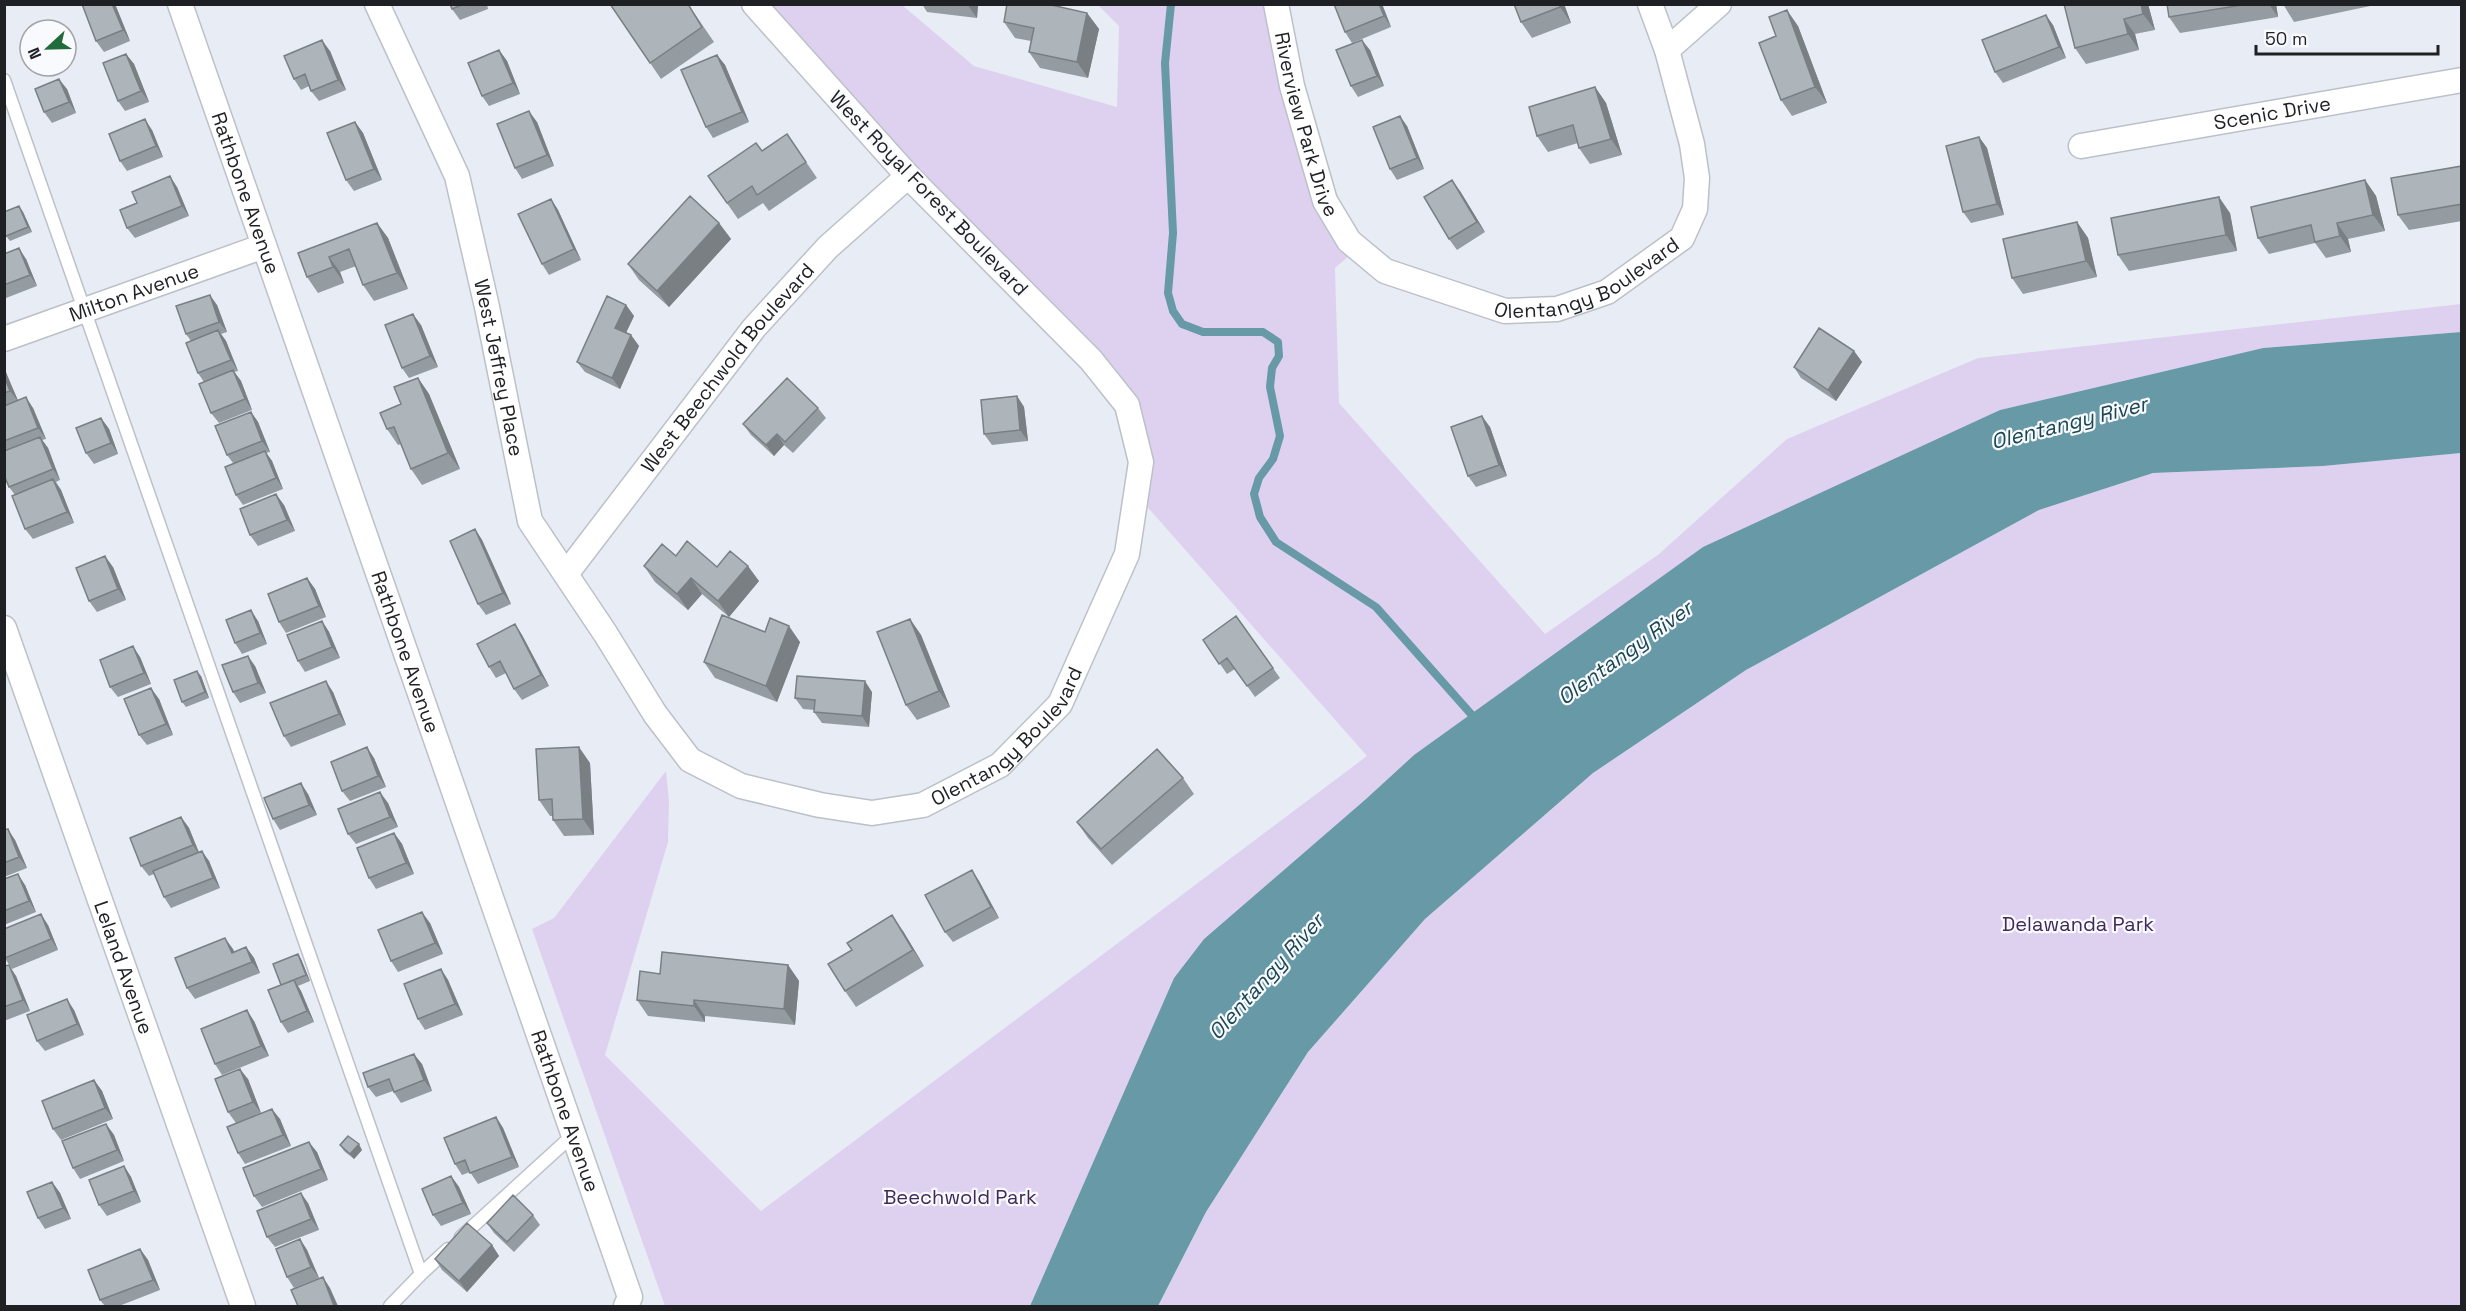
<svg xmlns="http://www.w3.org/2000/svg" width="2466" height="1311" font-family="'Space Grotesk',sans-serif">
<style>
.green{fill:#ded1f0}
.water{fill:#6799a6}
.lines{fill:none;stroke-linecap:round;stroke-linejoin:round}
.stream{stroke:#6799a6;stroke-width:8}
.lane-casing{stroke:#bcc1c9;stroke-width:15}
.street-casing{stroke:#bcc1c9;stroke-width:27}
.lane{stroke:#fff;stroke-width:12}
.street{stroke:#fff;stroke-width:24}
.wall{fill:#959ca1}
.shaded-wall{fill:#797f83}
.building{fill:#adb5bb;stroke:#797f83;stroke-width:1.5}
.labels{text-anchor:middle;stroke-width:4.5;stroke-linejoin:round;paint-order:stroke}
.street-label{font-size:20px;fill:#1e2023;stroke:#f8fafd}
.park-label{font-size:20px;fill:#402859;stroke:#f8fafd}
.water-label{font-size:21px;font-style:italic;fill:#194651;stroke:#f8fafd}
</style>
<rect width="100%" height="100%" fill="#e8edf5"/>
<!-- green -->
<path class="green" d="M754 5H902L974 66 1117 107 1119 26 1098 5H1276L1325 201 1358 248 1335 268 1339 403 1545 634 1659 554 1787 439 1978 358 2461 304V332L2263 348 2000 410 1912 452 1414 755 1366 799 1204 939 1174 978 1030 1306H665L532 929 554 918 666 771 669 801 668 842 605 1055 761 1211 1367 756 1136 494 1127 405Z
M2461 453V1306H1158L1206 1212 1308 1052 1425 919 1593 773 1746 670 2039 510 2153 473 2323 466Z"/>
<!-- water -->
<path class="water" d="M2461 332V453L2323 466 2153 473 2039 510 1746 670 1593 773 1425 919 1308 1052 1206 1212 1158 1306H1030L1174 978 1204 939 1366 799 1414 755 1703 547 2000 410 2263 348Z"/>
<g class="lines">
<!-- stream -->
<path class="stream" d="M1171 4 1165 63 1173 233 1168 293 1173 311 1182 324 1203 332H1263L1278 342 1279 356 1272 368 1270 387 1280 436 1273 459 1259 478 1254 494 1260 517 1276 542 1376 607 1471 714"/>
<defs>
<path id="lane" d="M4 80 421 1274 448 1249
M461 1237 574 1134
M390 1306 421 1274"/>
<g id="street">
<path id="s1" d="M180 4 630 1297 626 1306"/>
<path id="s2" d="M377 4 457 176 487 307 530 521 605 633 655 714 690 760 741 786 820 805 872 813 923 805 1000 765 1060 704 1127 554 1141 462 1127 405 1091 360 908 176 754 4"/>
<path id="s3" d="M1276 4 1292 86 1325 201 1349 241 1385 271 1505 311 1557 309 1607 292 1682 238 1695 209 1697 178 1692 144 1667 50 1650 4"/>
<path d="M1667 50 1719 4"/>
<path id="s4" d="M2081 146 2462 80"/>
<path id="s5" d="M4 339 264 246"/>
<path id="s6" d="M566 574 754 328 828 247 908 176"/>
<path id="s7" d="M4 628 243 1306"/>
</g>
</defs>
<!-- lane casing -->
<use href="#lane" class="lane-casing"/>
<!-- street casing -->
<use href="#street" class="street-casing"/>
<!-- lane -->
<use href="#lane" class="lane"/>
<!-- street -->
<use href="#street" class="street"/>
</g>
<!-- wall -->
<path class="wall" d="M82 4H115L130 41 104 52 96 41Z
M450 4H487L488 9 460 20 452 9Z
M610 4H688L714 42 661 79Z
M922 4H978L977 18 927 12Z
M1334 4H1382L1391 27 1352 43 1345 32Z
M1564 4 1571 23 1532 38 1521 22Z
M2148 4 2155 30 2135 34 2139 50 2086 64 2075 48Z
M2167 4H2276L2278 17 2180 33 2169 17Z
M2283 4H2380L2294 22Z
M1087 13 1099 29 1088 78 1040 68 1029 52 1031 41 1015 38 1004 22Z
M2053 25 2066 58 2003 83 1995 72Z
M1798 26 1827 103 1792 116 1781 100 1776 36Z
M499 50 507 61 520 94 489 106 482 96Z
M1370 50 1384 86 1358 97 1351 86Z
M330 51 346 90 319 101 311 91 309 86 301 90 294 79Z
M126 54 134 64 149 102 125 111 118 101Z
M717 55 725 65 749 122 713 138 706 127Z
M1595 87 1606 103 1622 155 1590 164 1579 148 1578 143 1548 152 1537 136Z
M67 89 76 113 52 123 44 112Z
M355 122 363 133 382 180 354 191 346 180Z
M537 122 554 166 522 179 515 168Z
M1407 126 1424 169 1397 180 1390 169Z
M152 130 163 157 127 171 120 161Z
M787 134 817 178 769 211 763 203 738 219 708 176 762 151Z
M1979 137 1987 148 2004 215 1971 223 1963 212Z
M2462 166V221L2409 230 2398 215Z
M2365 180 2376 196 2385 231 2348 239 2351 252 2326 258 2315 243 2269 254 2258 238Z
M177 187 189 216 135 238 127 228Z
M1460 191 1485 232 1457 250 1449 239Z
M551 199 558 210 581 260 549 275 542 264Z
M19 206 23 212 32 232 10 241 6 236Z
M2230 213 2237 251 2129 271 2118 255Z
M2077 222 2088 238 2097 277 2023 294 2012 278Z
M377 223 388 238 408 289 374 301 363 285 356 266 340 272 344 283 318 293 307 277 298 253Z
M719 223 731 239 669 307 639 280 628 264Z
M4 254 26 259 37 286 6 298 4 297Z
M217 305 227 332 221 334 226 341 238 371 234 372 241 381 252 410 219 423 211 413 204 382 198 373 191 341 186 334Z
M626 305 634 316 626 333 631 335 639 346 620 389 585 372 577 362Z
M421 325 438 367 409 378 402 368Z
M1854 351 1862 362 1836 401 1801 378 1794 367Z
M4 370 18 400 33 408 46 439 42 440 48 448 60 480 56 482 61 490 74 523 33 539 25 529 15 495 9 487 4 475Z
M418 378 429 394 460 469 422 485 411 469 401 444 398 445 387 429 401 404Z
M1017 396 1024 407 1028 441 992 445 984 434Z
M818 408 826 418 793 453 784 445 774 456 751 435 743 424Z
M251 412 258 422 270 452 266 453 272 461 283 489 243 505 236 495 233 463 227 455Z
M101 418 109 429 118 454 94 464 86 453Z
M1490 427 1507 476 1476 487 1468 476Z
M284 505 295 531 258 546 250 535Z
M475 529 482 540 511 604 486 615 478 604Z
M676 556 717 567 759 581 729 617 702 594 688 610 655 582 644 566Z
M113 567 126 600 97 612 89 601Z
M307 578 315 589 326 617 286 633 279 622Z
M910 619 921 635 950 707 917 720 906 705Z
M258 621 267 644 242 654 235 643Z
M322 621 329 632 340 658 305 672 298 661Z
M515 624 522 635 549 686 522 700 514 689 506 673 496 678 489 667Z
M1203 640 1273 668 1280 678 1255 697 1235 669 1227 674Z
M800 642 777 702 715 678 704 662Z
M140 657 151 684 118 697 110 687Z
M255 666 266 693 240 703 233 692Z
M201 676 209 698 186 707 182 702Z
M333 692 346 725 291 747 284 736Z
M872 692 869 727 822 723 814 712 815 710 803 709 795 698Z
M159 699 173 735 147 745 139 735Z
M374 758 386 787 350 801 342 791Z
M590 763 594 835 564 836 553 820V816H550L539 800Z
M1183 778 1194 794 1112 865 1088 838 1077 822Z
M308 794 317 815 280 830 273 819Z
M388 803 398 827 356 844 348 834Z
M181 817 189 828 199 852 209 861 220 888 171 908 164 897 154 874 149 876 141 866Z
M4 830 15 840 27 868 4 877Z
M394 833 402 844 414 874 376 889 369 878Z
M972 870 979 881 999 918 953 942 945 932Z
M4 879 25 885 36 912 4 925Z
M430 923 443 954 398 972 391 961Z
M48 925 58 950 12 969 4 957Z
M903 931 924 966 856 1007 845 991 852 950Z
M246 947 254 958 260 973 195 999 187 988 233 949 234 952Z
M298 954 301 959 310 981 298 986 301 991 314 1022 288 1033 281 1022V985Z
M788 965 799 981 795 1025 705 1016V1022L648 1016 637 1000 660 974Z
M4 966 16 976 30 1011 4 1021Z
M441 969 448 980 463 1015 425 1030 418 1019Z
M74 1010 84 1035 45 1051 37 1041Z
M254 1021 269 1056 222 1075 215 1064Z
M422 1064 432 1091 401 1103 393 1091 376 1097 368 1087Z
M248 1079 261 1113 236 1123 228 1112Z
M94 1080 102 1091 113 1119 61 1140 53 1129Z
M496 1117 503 1128 519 1167 478 1184 470 1172 462 1175 455 1164Z
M280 1119 291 1146 245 1164 238 1153Z
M106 1124 114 1135 124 1161 80 1179 73 1168Z
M340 1145 362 1150 354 1159 344 1151Z
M317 1152 328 1180 262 1207 254 1196Z
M124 1166 131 1177 141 1202 107 1216 99 1205Z
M451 1176 459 1187 471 1214 441 1226 433 1215Z
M52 1182 60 1193 71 1219 45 1229 38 1218Z
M308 1203 319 1230 275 1247 267 1237Z
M533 1215 540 1225 514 1252 494 1233 487 1223Z
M300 1239 307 1250 319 1278 294 1288 287 1277Z
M492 1245 499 1256 467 1292 442 1270 435 1259Z
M140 1249 148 1260 160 1290 119 1306H105L100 1300Z"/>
<!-- shaded-wall -->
<path class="shaded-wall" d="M112 4H115L130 41 123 30Z
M967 4H978L977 18Z
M1379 4H1382L1391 27 1384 16Z
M1559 4H1564L1571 23 1560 7Z
M2141 4H2148L2155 30 2143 14Z
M2269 4H2276L2278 17Z
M1787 10 1798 26 1827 103 1815 87Z
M1087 13 1099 29 1088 78 1077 62Z
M2046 15 2053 25 2066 58 2059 47Z
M2124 19 2135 34 2139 50 2128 34Z
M322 40 330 51 346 90 338 80Z
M1362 40 1370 50 1384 86 1377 76Z
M499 50 507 61 520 94 513 83Z
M126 54 134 64 149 102 141 91Z
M717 55 725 65 749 122 742 112Z
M59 79 67 89 76 113 69 102Z
M1595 87 1606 103 1622 155 1611 139Z
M529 111 537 122 554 166 547 155Z
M1400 116 1407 126 1424 169 1417 158Z
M145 119 152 130 163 157 156 146Z
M355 122 363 133 382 180 374 169Z
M1979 137 1987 148 2004 215 1997 204Z
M170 176 177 187 189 216 182 206Z
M1452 180 1460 191 1485 232 1477 222Z
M2365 180 2376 196 2385 231 2373 215Z
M2219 197 2230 213 2237 251 2226 235Z
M551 199 558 210 581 260 574 249Z
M19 206 23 212 32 232 28 227Z
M2077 222 2088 238 2097 277 2086 261Z
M377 223 388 238 408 289 397 273Z
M719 223 731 239 669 307 657 291Z
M2337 223 2348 239 2351 252 2340 236Z
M19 248 26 259 37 286 30 275Z
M329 257 340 272 344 283 333 267Z
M210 295 217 305 227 332 219 322Z
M626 305 634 316 623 339 615 328Z
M413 314 421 325 438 367 430 356Z
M218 330 226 341 238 371 231 360Z
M631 335 639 346 620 389 612 378Z
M1854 351 1862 362 1836 401 1828 390Z
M4 370 6 372 18 401 10 391 4 376Z
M233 370 241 381 252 410 245 399Z
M418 378 429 394 460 469 448 453Z
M1017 396 1024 407 1028 441 1020 430Z
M26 397 33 408 46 439 38 428Z
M251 412 258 422 270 452 262 441Z
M1482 416 1490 427 1507 476 1499 465Z
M101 418 109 429 118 454 111 443Z
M777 434 784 445 774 456 766 445Z
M40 437 48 448 60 480 53 469Z
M265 451 272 461 283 489 276 478Z
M53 479 61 490 74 523 67 512Z
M276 494 284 505 295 531 287 520Z
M475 529 482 540 511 604 503 593Z
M105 556 113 567 126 600 118 589Z
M748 566 759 581 729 617 718 601Z
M307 578 315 589 326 617 319 606Z
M691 578 702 594 688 610 677 594Z
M251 610 258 621 267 644 260 633Z
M910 619 921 635 950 707 939 691Z
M322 621 329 632 340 658 332 647Z
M515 624 522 635 549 686 541 675Z
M789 626 800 642 777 702 766 686Z
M133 646 140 657 151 684 144 673Z
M248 656 255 666 266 693 258 683Z
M197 671 201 676 209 698 205 692Z
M326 681 333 692 346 725 339 714Z
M865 681 872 692 869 727 862 716Z
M151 688 159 699 173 735 166 724Z
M367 747 374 758 386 787 378 776Z
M579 747 590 763 594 835 583 819Z
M301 783 308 794 317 815 309 805Z
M380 792 388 803 398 827 390 817Z
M181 817 189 828 200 856 193 845Z
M8 829 15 840 27 868 19 857Z
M394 833 402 844 414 874 406 863Z
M202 851 209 861 220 888 213 878Z
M972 870 979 881 999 918 991 907Z
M18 874 25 885 36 912 29 901Z
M422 912 430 923 443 954 435 943Z
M41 914 48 925 58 950 51 939Z
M892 915 903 931 924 966 913 950Z
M225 938 233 949 239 964 232 953Z
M246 947 254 958 260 973 252 962Z
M298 954 301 959 310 981 306 975Z
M9 965 16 976 30 1011 23 1000Z
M788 965 799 981 795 1025 784 1009Z
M441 969 448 980 463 1015 455 1004Z
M294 980 301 991 314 1022 307 1011Z
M67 999 74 1010 84 1035 77 1024Z
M694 1000 705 1016V1022L694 1006Z
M247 1010 254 1021 269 1056 261 1046Z
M414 1054 422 1064 432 1091 424 1080Z
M240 1069 248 1079 261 1113 253 1102Z
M94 1080 102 1091 113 1119 105 1108Z
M272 1109 280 1119 291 1146 283 1135Z
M496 1117 503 1128 519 1167 512 1157Z
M106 1124 114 1135 124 1161 117 1150Z
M309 1142 317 1152 328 1180 321 1169Z
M359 1144 362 1150 354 1159 350 1154Z
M124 1166 131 1177 141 1202 134 1191Z
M451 1176 459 1187 471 1214 463 1203Z
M52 1182 60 1193 71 1219 63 1208Z
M301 1193 308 1203 319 1230 311 1219Z
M300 1239 307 1250 319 1278 311 1267Z
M492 1245 499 1256 467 1292 459 1281Z
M140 1249 148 1260 160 1290 153 1280Z
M323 1277 330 1288 338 1306H334Z"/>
<!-- building -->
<path class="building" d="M82 4H112L123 30 96 41Z
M450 4H464L452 9Z
M610 4H688L702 27 650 63Z
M1007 4H1047L1087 13 1077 62 1029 52 1034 28 1004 22Z
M1334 4H1379L1384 16 1345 32Z
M1514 4H1559L1560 7 1521 22Z
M2064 4H2141L2143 14 2124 19 2128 34 2075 48Z
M2167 4H2248L2169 17Z
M1787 10 1815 87 1781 100 1759 43 1776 36 1769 17Z
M2046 15 2059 47 1995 72 1982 40Z
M322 40 338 80 311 91 305 74 294 79 284 56Z
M1362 40 1377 76 1351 86 1336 50Z
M499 50 513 83 482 96 468 63Z
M126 54 141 91 118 101 103 63Z
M717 55 742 112 706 127 681 70Z
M59 79 69 102 44 112 35 89Z
M1595 87 1611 139 1579 148 1573 125 1537 136 1529 107Z
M529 111 547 155 515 168 497 124Z
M1400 116 1417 158 1390 169 1373 127Z
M145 119 156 146 120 161 109 134Z
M355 122 374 169 346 180 327 133Z
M787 134 806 162 757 195 752 186 727 203 708 176 756 143 762 151Z
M1979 137 1997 204 1963 212 1946 146Z
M2462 166V204L2398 215 2391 178Z
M170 176 182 206 127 228 120 210 137 203 132 192Z
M1452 180 1477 222 1449 239 1424 197Z
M2365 180 2373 215 2337 223 2340 236 2315 242 2311 225 2258 238 2251 207Z
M690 196 719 223 657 291 628 264Z
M2219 197 2226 235 2118 255 2111 218Z
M551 199 574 249 542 264 518 214Z
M19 206 28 227 6 236 4 233V212Z
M2077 222 2086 261 2012 278 2003 239Z
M377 223 397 273 363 285 349 249 329 257 333 267 307 277 298 253Z
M19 248 30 275 4 285V254Z
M210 295 219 322 186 334 176 306Z
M607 296 626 305 615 328 631 335 612 378 577 362Z
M413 314 430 356 402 368 385 325Z
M1819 328 1854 351 1828 390 1794 367Z
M218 330 231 360 198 373 186 343Z
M233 370 245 399 211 413 199 384Z
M4 376 10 391 4 393Z
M418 378 448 453 411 469 394 427 387 429 380 413 401 404 394 387Z
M787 378 818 408 785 442 777 434 766 445 743 424Z
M1017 396 1020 430 984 434 981 400Z
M26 397 38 428 4 441V406Z
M251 412 262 441 227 455 215 426Z
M1482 416 1499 465 1468 476 1451 427Z
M101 418 111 443 86 453 76 428Z
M40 437 53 469 9 487 4 475V451Z
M265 451 276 478 236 495 225 467Z
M53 479 67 512 25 529 12 496Z
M276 494 287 520 250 535 240 509Z
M475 529 503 593 478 604 450 541Z
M687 541 717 567 730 551 748 566 718 601 691 578 677 594 644 566 662 544 676 556Z
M105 556 118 589 89 601 76 568Z
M307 578 319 606 279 622 268 594Z
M251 610 260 633 235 643 226 620Z
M722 615 765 632 770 618 789 626 766 686 704 662Z
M1236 616 1273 668 1247 686 1227 658 1219 664 1203 640Z
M910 619 939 691 906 705 877 632Z
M322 621 332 647 298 661 287 635Z
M515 624 541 675 514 689 500 661 489 667 477 644Z
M133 646 144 673 110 687 100 660Z
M248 656 258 683 233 692 222 665Z
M197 671 205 692 182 702 174 680Z
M797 676 865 681 862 716 814 712 815 700 795 698Z
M326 681 339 714 284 736 270 703Z
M151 688 166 724 139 735 124 699Z
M367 747 378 776 342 791 331 762Z
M579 747 583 819 553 820 552 799 539 800 536 749Z
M1157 749 1183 778 1101 849 1077 822Z
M301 783 309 805 273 819 264 798Z
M380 792 390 817 348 834 338 809Z
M181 817 193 845 141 866 130 838Z
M8 829 19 857 4 863V830Z
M394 833 406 863 369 878 357 848Z
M202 851 213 878 164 897 153 871Z
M972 870 991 907 945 932 925 895Z
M18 874 29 901 4 911V879Z
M422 912 435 943 391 961 378 930Z
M41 914 51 939 5 958 4 929Z
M892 915 913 950 845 991 828 964 852 950 847 943Z
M225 938 232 953 246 947 252 962 187 988 175 958Z
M662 952 788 965 784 1009 694 1000V1006L637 1000 640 971 660 974Z
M298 954 306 975 281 985 273 964Z
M9 965 23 1000 4 1007V966Z
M441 969 455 1004 418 1019 404 984Z
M294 980 307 1011 281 1022 268 990Z
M67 999 77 1024 37 1041 27 1015Z
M247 1010 261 1046 215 1064 201 1029Z
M414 1054 424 1080 394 1092 389 1079 368 1087 363 1073Z
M240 1069 253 1102 228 1112 215 1079Z
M94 1080 105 1108 53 1129 42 1101Z
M272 1109 283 1135 238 1153 227 1127Z
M496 1117 512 1157 470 1173 465 1160 455 1164 444 1138Z
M106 1124 117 1150 73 1168 62 1141Z
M348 1136 359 1144 350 1154 340 1145Z
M309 1142 321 1169 254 1196 243 1168Z
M124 1166 134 1191 99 1205 89 1180Z
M451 1176 463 1203 433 1215 422 1189Z
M52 1182 63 1208 38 1218 27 1192Z
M301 1193 311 1219 267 1237 257 1211Z
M513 1195 533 1215 507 1242 487 1223Z
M467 1223 492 1245 459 1281 435 1259Z
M300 1239 311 1267 287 1277 276 1249Z
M140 1249 153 1280 100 1300 88 1270Z
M323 1277 334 1306H298L291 1290Z"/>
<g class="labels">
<!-- street labels -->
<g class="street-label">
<text dy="7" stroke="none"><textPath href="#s4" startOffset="194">Scenic Drive</textPath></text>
<text dy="7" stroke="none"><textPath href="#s3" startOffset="124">Riverview Park Drive</textPath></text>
<text dy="7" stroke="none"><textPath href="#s1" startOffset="200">Rathbone Avenue</textPath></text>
<text transform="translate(929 193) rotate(46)" y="7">West Royal Forest Boulevard</text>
<text dy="7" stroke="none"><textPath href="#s3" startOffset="513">Olentangy Boulevard</textPath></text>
<text dy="7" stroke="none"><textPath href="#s5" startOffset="138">Milton Avenue</textPath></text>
<text dy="7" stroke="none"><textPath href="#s2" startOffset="386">West Jeffrey Place</textPath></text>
<text dy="7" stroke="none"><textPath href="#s6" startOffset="262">West Beechwold Boulevard</textPath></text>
<text dy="7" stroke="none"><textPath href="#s1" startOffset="686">Rathbone Avenue</textPath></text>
<text dy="7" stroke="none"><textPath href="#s2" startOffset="1184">Olentangy Boulevard</textPath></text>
<text dy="7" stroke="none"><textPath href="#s7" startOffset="360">Leland Avenue</textPath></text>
<text dy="7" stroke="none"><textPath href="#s1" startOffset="1172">Rathbone Avenue</textPath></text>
</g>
<!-- park labels -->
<g class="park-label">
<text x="2078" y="931">Delawanda Park</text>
<text x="960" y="1204">Beechwold Park</text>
</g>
<!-- water labels -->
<g class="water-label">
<text transform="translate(2069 423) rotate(-14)" y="7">Olentangy River</text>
<text transform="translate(1625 653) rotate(-36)" y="7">Olentangy River</text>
<text transform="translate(1266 977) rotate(-48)" y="7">Olentangy River</text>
</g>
</g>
<!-- border -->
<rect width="2466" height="1311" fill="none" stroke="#1e2023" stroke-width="12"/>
<!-- north arrow -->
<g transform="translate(48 48) rotate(248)"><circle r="28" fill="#f8fafd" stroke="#a1a3a6" stroke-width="1.5"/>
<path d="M0-4.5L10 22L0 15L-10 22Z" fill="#216c3b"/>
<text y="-9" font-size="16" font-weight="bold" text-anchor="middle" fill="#1e2023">N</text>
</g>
<!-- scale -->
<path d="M2256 45v9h182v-9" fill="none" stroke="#1e2023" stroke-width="3"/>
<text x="2265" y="45" font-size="18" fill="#1e2023" stroke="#f8fafd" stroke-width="4.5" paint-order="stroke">50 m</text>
</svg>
